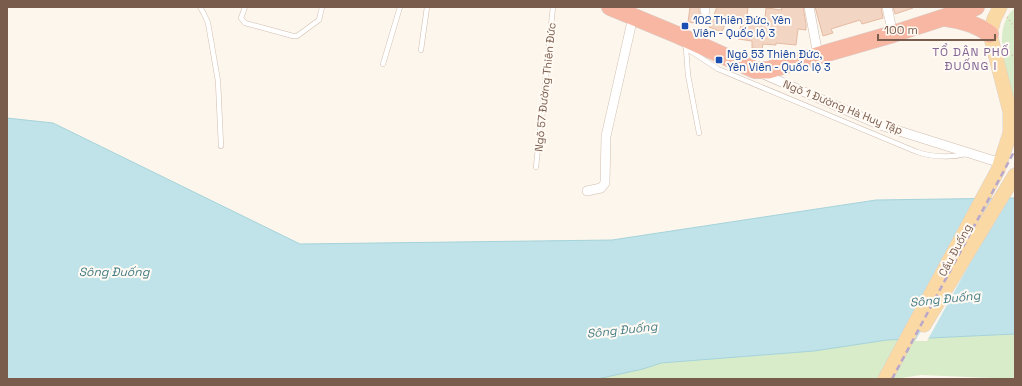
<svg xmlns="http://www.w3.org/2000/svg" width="1022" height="386" font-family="'Space Grotesk',sans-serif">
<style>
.green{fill:#d8ecc9}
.water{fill:#bfe3e8;stroke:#a5d3da}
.pier{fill:#fdf6ec}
.building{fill:#f3d5c3;stroke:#e6bba3}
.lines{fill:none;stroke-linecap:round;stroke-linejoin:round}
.lane-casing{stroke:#d1beb0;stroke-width:5.5}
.street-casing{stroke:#d1beb0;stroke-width:10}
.primary-casing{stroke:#dad1cd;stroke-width:15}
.highway-casing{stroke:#dad1cd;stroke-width:18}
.path{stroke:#d9b8a5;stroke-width:1.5;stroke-dasharray:1 3;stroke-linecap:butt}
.lane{stroke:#fff;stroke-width:4.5}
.street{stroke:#fff;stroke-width:9}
.primary{stroke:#fbd9a5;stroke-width:14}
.highway{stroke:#f7b7a3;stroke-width:17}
.rail{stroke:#b9a8c9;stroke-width:2.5;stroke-dasharray:6 4;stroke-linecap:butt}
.transit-dot{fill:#1a4fb4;stroke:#fffaf3;stroke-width:1.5}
.labels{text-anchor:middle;stroke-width:4;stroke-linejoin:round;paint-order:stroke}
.transit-label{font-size:11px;fill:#164399;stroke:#fffaf3;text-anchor:start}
.street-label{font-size:11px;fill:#7a5c4d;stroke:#fffaf3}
.neighbourhood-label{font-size:12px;letter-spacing:1px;fill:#846695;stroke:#fffaf3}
.water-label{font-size:12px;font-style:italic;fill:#437c86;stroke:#fffaf3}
</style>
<rect width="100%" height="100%" fill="#fdf6ec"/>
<!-- green -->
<path class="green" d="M1015 8V101C1007 76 990 28 1015 8Z
M1015 334V379L921 375 895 379H597L643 369 661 363 814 351 887 340Z"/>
<!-- water -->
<path class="water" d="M7 118 53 123 300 244 612 240 876 200 1015 198V334L887 340 814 351 661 363 643 369 597 379H7Z"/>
<!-- pier -->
<path class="pier" d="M1005 196H1007L927 341H915Z"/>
<!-- building -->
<path class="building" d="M690 7H699V11L701 15 700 24 688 22Z
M717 7H748L747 16 765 18 766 8 782 10 781 7H803L806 24V30L798 29 796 45 776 43V45L763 44 762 49 752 48V41L738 39 741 24 727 19 722 32 709 27Z
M815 7H881L883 18 862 24 860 20 831 29 833 33 823 36Z
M893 7H913V8L895 14Z"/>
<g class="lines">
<defs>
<path id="lane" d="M200 7 204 14 208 23 218 81 221 146
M245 7 241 18 245 23 293 36H297L319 20 322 7
M683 42 686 48 718 69 917 152C933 157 949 158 966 154
M686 48 688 75 699 133
M421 50 427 7
M383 64 400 7
M536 167 553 7"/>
<path id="street" d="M809 7 818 55
M887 7 893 34
M705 11V7
M761 73 880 125 1001 163
M587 191 601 188 605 183 606 136 633 17"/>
<path id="primary" d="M924 325 1015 175
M885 379 998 170 1010 133V112L990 34 994 19 1000 7"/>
<path id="highway" d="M610 7 680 36 755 70H768L893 34 976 7
M946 18C963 20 976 24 990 34"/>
</defs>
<!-- lane casing -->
<use href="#lane" class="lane-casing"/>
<!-- street casing -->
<use href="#street" class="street-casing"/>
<!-- primary casing -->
<use href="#primary" class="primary-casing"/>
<!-- highway casing -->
<use href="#highway" class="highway-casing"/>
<!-- path -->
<path class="path" d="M1007 17 1015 28
M1012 55 1015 57"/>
<!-- lane -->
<use href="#lane" class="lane"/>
<!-- street -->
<use href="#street" class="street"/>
<!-- primary -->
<use href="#primary" class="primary"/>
<!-- highway -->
<use href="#highway" class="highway"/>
<!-- rail -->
<path class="rail" d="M892 379 1015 150"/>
</g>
<!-- markers -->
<g class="transit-dot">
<rect x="681" y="22" width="8" height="8" rx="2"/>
<rect x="715" y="56" width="8" height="8" rx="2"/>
</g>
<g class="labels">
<!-- transit labels -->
<g class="transit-label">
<text x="693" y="24">102 Thiên Đức, Yên<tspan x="693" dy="13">Viên - Quốc lộ 3</tspan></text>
<text x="727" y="58">Ngõ 53 Thiên Đức,<tspan x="727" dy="13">Yên Viên - Quốc lộ 3</tspan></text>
</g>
<!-- street labels -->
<g class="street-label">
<text transform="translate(545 87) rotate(-84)" y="4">Ngõ 57 Đường Thiên Đức</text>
<text transform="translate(843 107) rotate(22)" y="4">Ngõ 1 Đường Hà Huy Tập</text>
<text transform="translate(955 250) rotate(-62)" y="4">Cầu Đuống</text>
</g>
<!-- neighbourhood labels -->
<g class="neighbourhood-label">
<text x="971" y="56">TỔ DÂN PHỐ<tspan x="971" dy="14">ĐUỐNG I</tspan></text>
</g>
<!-- water labels -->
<g class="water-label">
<text x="114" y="276">Sông Đuống</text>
<text transform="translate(945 299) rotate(-6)" y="4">Sông Đuống</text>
<text transform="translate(622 330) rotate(-6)" y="4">Sông Đuống</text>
</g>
</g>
<!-- border -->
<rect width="1022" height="386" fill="none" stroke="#7a5c4d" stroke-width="16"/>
<!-- scale -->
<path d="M878 34v6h117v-6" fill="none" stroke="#7a5c4d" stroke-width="2"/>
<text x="884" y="34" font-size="12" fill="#7a5c4d" stroke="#fffaf3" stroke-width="3" paint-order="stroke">100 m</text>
</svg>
